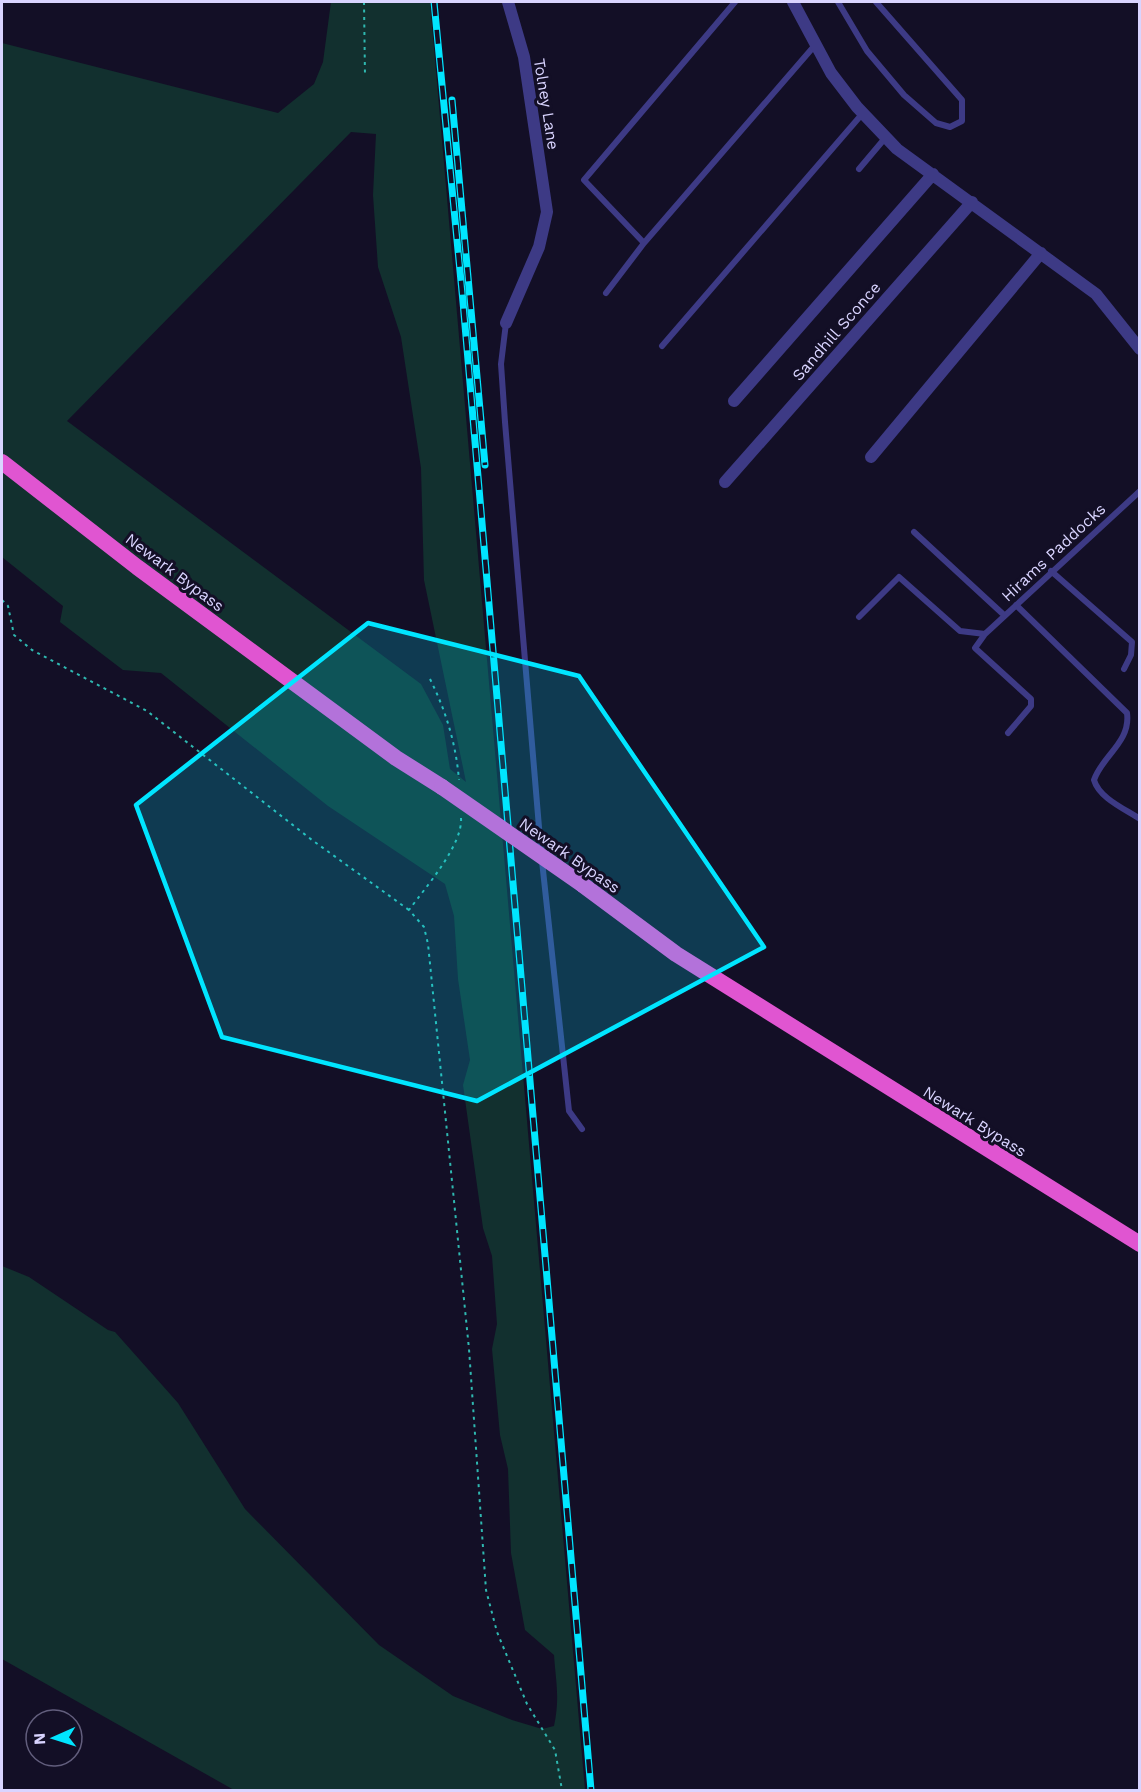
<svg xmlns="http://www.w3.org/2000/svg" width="1141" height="1792" font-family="'Work Sans',sans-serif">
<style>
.green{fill:#12302f;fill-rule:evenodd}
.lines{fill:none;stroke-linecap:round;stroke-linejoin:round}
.path{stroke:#2fb8b0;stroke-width:2;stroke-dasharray:3 4.5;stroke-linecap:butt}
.service{stroke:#3d3a85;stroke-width:6}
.minor{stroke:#3d3a85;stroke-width:12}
.trunk{stroke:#e055d1;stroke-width:16}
.rail-casing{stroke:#00e5ff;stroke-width:7}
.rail{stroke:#130f26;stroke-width:4.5;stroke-dasharray:14;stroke-linecap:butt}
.trunk-bridge{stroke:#e055d1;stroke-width:16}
.marked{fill:#00e5ff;fill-opacity:0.2;stroke:#00e5ff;stroke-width:4.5;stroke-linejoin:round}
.labels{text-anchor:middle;stroke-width:6;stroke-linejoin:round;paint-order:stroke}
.street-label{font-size:16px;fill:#d9d4ff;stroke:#130f26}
</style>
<rect width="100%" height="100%" fill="#130f26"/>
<!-- green -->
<path class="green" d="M331 2H430L585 1790H234L2 1659V1266L29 1277 108 1330 115 1332 178 1403 245 1509 379 1645 453 1696 512 1720 542 1729 554 1726C560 1698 556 1683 554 1655L525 1630 511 1553 508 1469 500 1435 492 1349 497 1324 492 1256 483 1228 463 1085 470 1060 458 979 454 916 445 884 328 806 161 673 123 670 60 622 63 606 2 557V43L278 113 314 84 323 62ZM351 132 376 134 373 195 378 267 401 337 421 468 424 580 466 782 450 769 443 725 421 684 67 421Z"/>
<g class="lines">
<!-- path -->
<path class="path" d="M364 2 365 76
M2 600 8 606 14 635 32 650 147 711 312 840 409 910
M430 679C446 711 456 744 459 780
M461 818C463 845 425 888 409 910L424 927 428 944 469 1349 486 1590 497 1632 527 1704 555 1750 562 1790"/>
<!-- service -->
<path class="service" d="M735 2 584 180 644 243 816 44
M838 2 867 51 904 95 936 123 950 127 962 121V100L876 2
M859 169 886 137
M606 293 644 243
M506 323 501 364 505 422 541 851
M662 346 863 113
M914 532 1004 615
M1051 571 1132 642 1131 655 1124 669
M1016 605 1127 713C1131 742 1102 756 1094 780 1099 798 1125 809 1140 819
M859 617 899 577 960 631 985 634
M1008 733 1031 706V699L975 648 985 634 1140 491
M542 861 569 1111 582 1129"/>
<!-- minor -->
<path class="minor" d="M793 2 831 73 857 107 897 149 1096 294 1140 349
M506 323 539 247 547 212 524 57 508 2
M734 401 933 174
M871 457 1041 253
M725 482 972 202"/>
<!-- trunk -->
<path class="trunk" d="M2 462 137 567 396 758 442 787
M583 885 676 954 1140 1244"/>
<defs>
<path id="rail" d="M434 2 463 302 591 1790
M452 100 485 465"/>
</defs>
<!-- rail casing -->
<use href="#rail" class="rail-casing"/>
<!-- rail -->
<use href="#rail" class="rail"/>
<!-- trunk-bridge -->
<path class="trunk-bridge" d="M442 787 583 885"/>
</g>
<!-- marked area -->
<path class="marked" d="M368 623 579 676 764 947 477 1101 222 1037 136 805Z"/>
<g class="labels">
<!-- street labels -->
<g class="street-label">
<text transform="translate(547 104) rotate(81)" y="6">Tolney Lane</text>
<text transform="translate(836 331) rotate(-49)" y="6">Sandhill Sconce</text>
<text transform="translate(1053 552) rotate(-43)" y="6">Hirams Paddocks</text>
<text transform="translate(175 572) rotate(37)" y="6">Newark Bypass</text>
<text transform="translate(570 855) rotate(35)" y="6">Newark Bypass</text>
<text transform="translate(975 1121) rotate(32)" y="6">Newark Bypass</text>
</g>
</g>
<!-- border -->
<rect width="1141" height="1792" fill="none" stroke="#d9d4ff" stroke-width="6"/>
<!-- north arrow -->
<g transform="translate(54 1738) rotate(267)"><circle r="28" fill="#130f26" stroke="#625e7d" stroke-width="1.5"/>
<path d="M0-4.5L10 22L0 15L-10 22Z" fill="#00e5ff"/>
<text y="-9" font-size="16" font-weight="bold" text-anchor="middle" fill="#d9d4ff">N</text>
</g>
</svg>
